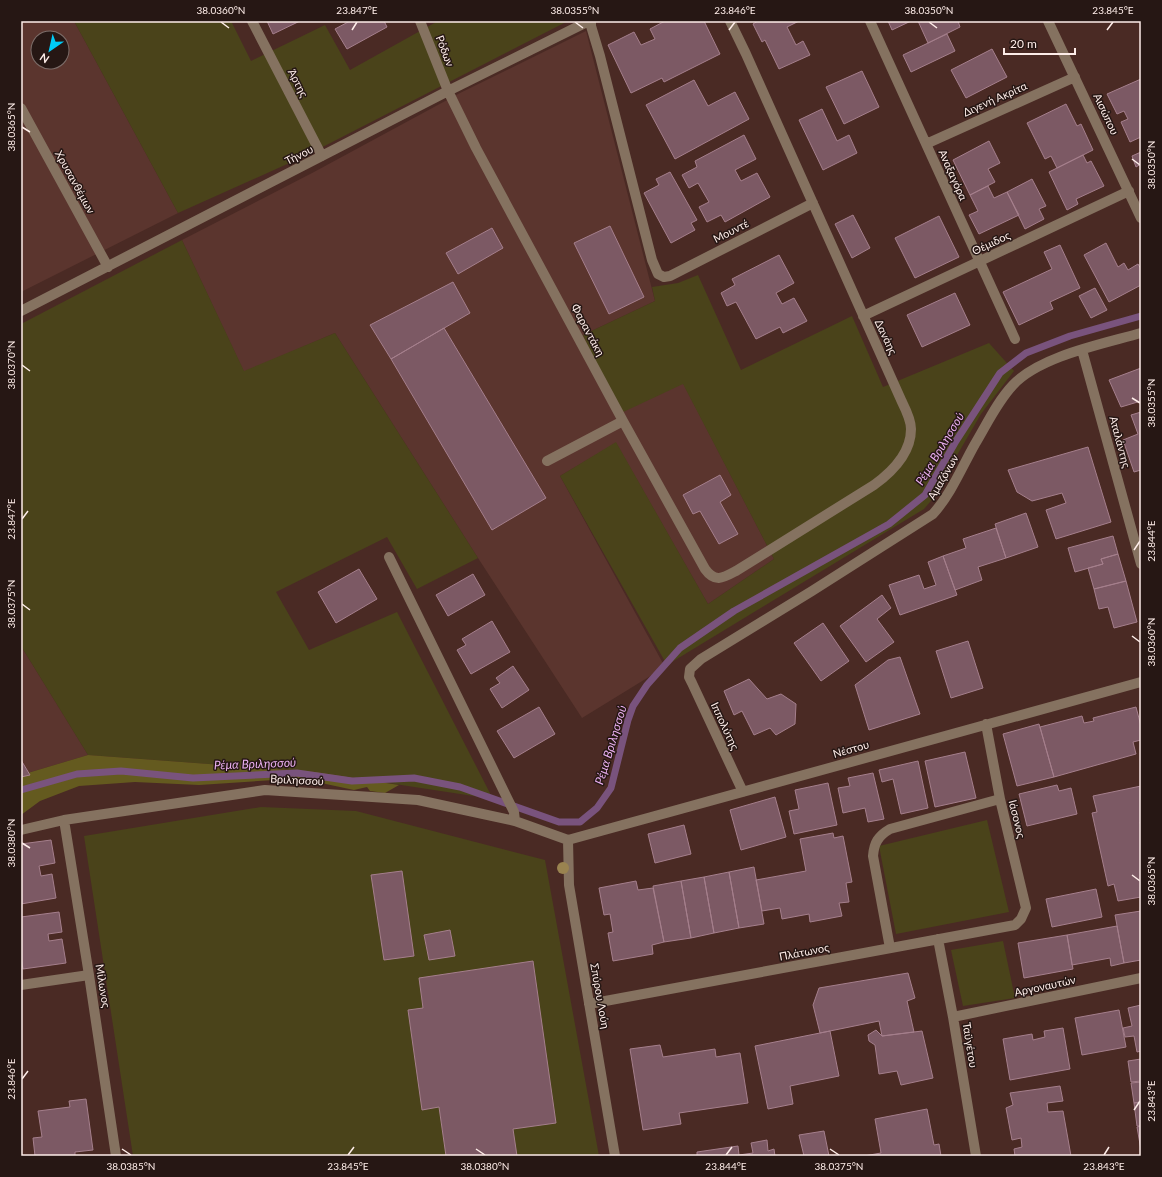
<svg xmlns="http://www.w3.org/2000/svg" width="1162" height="1177" font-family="Lato,sans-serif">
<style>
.built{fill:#5b352e;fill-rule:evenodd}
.green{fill:#4a431a}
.forest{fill:#645a1f}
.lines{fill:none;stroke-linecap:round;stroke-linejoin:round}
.stream{stroke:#79537d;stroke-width:7}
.building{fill:#7c5964;stroke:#a57f8c}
.minor{stroke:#857260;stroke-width:10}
.tree{fill:#9a8350}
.ticks{fill:none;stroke:#feede9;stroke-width:1.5}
.labels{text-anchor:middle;stroke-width:3;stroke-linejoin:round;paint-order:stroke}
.street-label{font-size:11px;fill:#feede9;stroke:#261714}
.water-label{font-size:12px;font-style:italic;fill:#ebb0f1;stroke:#261714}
.neatline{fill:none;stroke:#feede9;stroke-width:1.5}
.ticks-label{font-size:10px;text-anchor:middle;fill:#feede9}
</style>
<rect width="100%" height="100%" fill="#4a2a24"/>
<!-- built -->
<path class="built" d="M21 21H74L178 213 21 292ZM38 38H62V62H38Z
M586 31 655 301 583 335 683 383 774 559 708 604 616 443 560 476 665 667 582 718 478 558 335 333 244 372 182 240 314 172 460 93Z
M21 646 88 755 21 775Z"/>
<!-- green -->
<path class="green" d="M74 21H231L251 61 325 25 350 70 438 21H568L305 156 178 213Z
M182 240 244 371 335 333 478 558 417 589 387 537 276 592 309 650 397 612 493 799 316 772 88 755 21 646V324Z
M698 275 741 370 852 316 883 387 989 343 1014 371 981 414 956 457 936 495 924 509 667 665 560 476 616 442 708 604 774 559 683 384 619 414 583 335 655 301 652 287 678 283Z
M261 807 356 811 545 860 599 1156H133L84 836Z
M987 820 1009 912 896 934 879 846Z
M1003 941 1015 998 963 1006 951 950Z"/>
<!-- forest -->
<path class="forest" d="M88 755 316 772 399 785 385 793 370 791 367 787 354 790 293 777 274 780 199 785 135 782 79 786 40 801 21 815V775Z"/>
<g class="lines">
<!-- stream -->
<path class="stream" d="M21 790 77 774 121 771 193 778 297 773 352 781 414 778 460 787 559 822H580L597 808 611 788 628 720 633 706 647 685 680 648 734 611 889 524 925 495 956 441 1000 373 1026 353 1070 336 1141 316"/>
</g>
<!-- building -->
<path class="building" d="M267 21H300L273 34Z
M350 21H384L387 27 347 49 335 29Z
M665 21H704L720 54 664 82 662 78 631 93 608 45 634 32 641 45 655 39 650 29Z
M758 21H799L787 27 796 45 803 41 810 55 779 69 765 40 762 42 753 24Z
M888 21H911L892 30Z
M918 21H958L960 27 928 43Z
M947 34 955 51 911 72 903 55Z
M992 49 1007 77 966 98 951 70Z
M862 71 879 107 844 124 826 87Z
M1141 79V137L1130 142 1121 122 1128 119 1124 111 1117 114 1107 94Z
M694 80 708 106 735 92 749 119 675 159 646 105Z
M1066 104 1077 126 1081 124 1093 150 1057 168 1051 156 1045 159 1027 123Z
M822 109 837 141 849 135 857 153 823 170 799 120Z
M744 135 756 159 735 170 741 181 757 173 770 197 725 222 721 215 707 222 699 207 709 202 698 183 689 188 682 175 697 167 695 161Z
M989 141 1000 163 988 169 995 182 970 195 953 160Z
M1141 152V165V164L1136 167 1132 156Z
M1083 155 1087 163 1091 161 1104 186 1076 199 1078 204 1067 210 1049 172Z
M670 172 697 220 691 223 695 230 671 243 644 193 659 185 656 179Z
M1032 179 1046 206 1039 209 1044 219 1025 229 1007 192Z
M988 186 994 198 1007 192 1019 215 979 234 969 215 978 211 970 195Z
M853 215 870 248 852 258 835 224Z
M939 216 959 257 915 278 895 238Z
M610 226 644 297 609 314 574 243Z
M492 228 503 248 458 274 446 253Z
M1106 243 1118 267 1124 263 1128 270 1138 264 1141 269V285L1109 302 1084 255Z
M1060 245 1080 288 1050 302 1053 309 1019 325 1003 292 1052 269 1044 252Z
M779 255 794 283 776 293 782 304 794 298 807 321 783 333 780 327 756 339 736 302 727 306 721 293 735 285 732 279Z
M453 282 470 313 391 359 370 325Z
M1095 288 1107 310 1091 318 1079 296Z
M955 293 970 325 922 347 907 315Z
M444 328 546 498 492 530 391 359Z
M1141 368V401L1121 407 1109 380Z
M1141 412V470L1134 472 1123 440 1138 434 1131 415Z
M1088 447 1111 522 1056 539 1046 510 1066 503 1062 493 1032 501 1017 492 1008 470Z
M720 475 731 495 720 502 738 534 719 544 700 511 693 514 683 495Z
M1026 513 1038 547 1006 558 995 524Z
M996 528 1006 558 978 567 982 580 955 590 943 556 966 548 963 539Z
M1113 536 1118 554 1101 559 1103 564 1075 572 1068 548Z
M1118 554 1126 581 1094 589 1088 568 1103 564 1101 559Z
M943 556 957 595 900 615 889 585 919 575 924 589 936 585 928 562Z
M359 569 377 599 336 623 318 592Z
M473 574 485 595 448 616 436 595Z
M1126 581 1137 622 1114 628 1108 607 1099 609 1094 589Z
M882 595 891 608 877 619 894 642 866 662 840 626Z
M492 621 510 652 471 674 457 650 466 645 462 639Z
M823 623 849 661 821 681 794 643Z
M968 641 983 688 951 698 936 651Z
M900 657 920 714 869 730 855 685 888 660Z
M513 666 529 690 502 708 490 689 500 683 496 678Z
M749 679 767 699 781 694 796 704 795 724 776 735 770 728 754 735 742 711 734 715 724 691Z
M539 707 555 734 514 758 497 731Z
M1136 707 1141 726V740L1133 742 1136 754 1054 777 1040 727 1082 716 1084 723 1094 721 1093 718Z
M1039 724 1054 777 1017 786 1003 734Z
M965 752 976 798 935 807 925 761Z
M21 760 30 775 21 777Z
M918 761 928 808 901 814 893 779 882 782 879 770Z
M873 773 884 819 868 822 865 808 843 813 838 788 850 786 848 778Z
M828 783 837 825 794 834 789 811 799 809 795 790Z
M1057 785 1059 791 1071 788 1077 814 1027 826 1019 794Z
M1141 786V822H1140L1141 827V897L1118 901 1114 884 1108 886 1092 813 1097 812 1093 796Z
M775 797 786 837 741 850 730 810Z
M684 825 691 854 655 863 648 834Z
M833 833 834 838 843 836 852 882 846 883 849 902 839 903 842 916 810 922 809 914 782 919 780 908 762 911 756 880 806 871 800 839Z
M51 840 55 863 39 866 41 876 52 874 56 898 21 904V844Z
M754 867 764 924 739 928 729 872Z
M402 871 414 956 384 960 371 875Z
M729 872 739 928 714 933 704 877Z
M704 877 714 933 691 938 681 881Z
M636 881 638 890 653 888 664 942 652 945 653 954 613 961 608 933 613 932 610 914 604 915 599 888Z
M681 881 691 938 664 942 653 886Z
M1096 889 1102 917 1052 927 1046 899Z
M1141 911V960L1124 963 1115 915Z
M59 912 62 932 48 934 49 941 62 939 66 963 23 969 21 957V917Z
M1117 926 1124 963 1111 966 1110 958 1072 965 1067 935Z
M450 930 455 956 429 960 424 935Z
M1067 935 1073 969 1024 978 1018 943Z
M533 961 556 1123 513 1129 517 1156H446L439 1107 422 1110 408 1010 423 1008 419 978Z
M908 973 915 998 907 1001 914 1032 882 1036 879 1021 820 1033 813 1005 819 988Z
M1141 1005V1051L1137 1052 1134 1036 1125 1037 1123 1028 1132 1026 1128 1008Z
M1119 1010 1126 1047 1082 1055 1075 1018Z
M1063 1028 1070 1069 1010 1080 1003 1039 1032 1034 1033 1040 1045 1037 1044 1031Z
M876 1030 882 1036 922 1031 933 1078 901 1085 897 1071 879 1074 875 1045 869 1041 868 1035Z
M830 1031 839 1076 790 1086 793 1104 768 1109 755 1046Z
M660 1045 663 1057 715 1049 716 1057 740 1053 748 1103 679 1113 681 1124 643 1130 630 1049Z
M1141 1059V1081L1131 1082 1128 1061Z
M1141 1082V1102L1134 1103 1131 1083Z
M1060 1086 1063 1101 1047 1103 1048 1112 1063 1111 1071 1156H1015L1014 1149 1022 1147 1021 1138 1012 1140 1006 1108 1013 1105 1010 1093Z
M86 1099 93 1150 75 1152V1156H35L33 1138 42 1137 38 1111 70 1107 69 1101Z
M1141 1102V1126H1137L1134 1103Z
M927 1109 934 1145 939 1144 941 1156H864L881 1153 875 1119Z
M1141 1126V1150L1137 1127Z
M824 1131 829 1156H804L799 1135Z
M767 1140 768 1151 774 1149 775 1156H697V1152L738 1146 739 1155 753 1153 751 1143Z"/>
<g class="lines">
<!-- minor -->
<path class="minor" d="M252 21 322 156
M420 21 448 91 476 148 623 421 705 569C715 583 723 578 736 571L874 485C892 472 911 454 911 429 911 420 906 410 902 402L746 54 730 21
M591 21V26L600 56 652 260 658 274 664 277 670 276 813 203
M870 21 1015 339
M1048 21 1141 218
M21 108 108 267
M926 144 1075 77
M21 311 448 91 589 21
M863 316 1129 191
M1082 350 1141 564
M547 461 623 421
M389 557 514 812 515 821
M743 792 692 683 689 677 690 669 701 659 812 591 933 514C951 494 962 467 975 444 987 424 997 402 1013 385 1040 356 1103 344 1141 333
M64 820 89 975 116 1156
M21 830 64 820 265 790 418 800 515 821 568 840
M568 840 1141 682
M568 840 569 885 615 1156
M938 939 953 1017 976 1156
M890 948 873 856C874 843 878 836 890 829L1000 799
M21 985 89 975
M589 1004 1015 925 1021 919 1026 908 1000 799 986 724
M953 1017 1141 978"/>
</g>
<!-- trees -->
<circle class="tree" cx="563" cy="868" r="6"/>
<!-- ticks -->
<path class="ticks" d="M221 22 229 28M575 22 583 28M929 22 937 28M352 30 357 22M729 30 735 22M1107 30 1113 22M22 127 30 132M1132 159 1140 165M22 365 30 371M1132 398 1140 403M22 519 28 511M1134 550 1140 541M22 604 30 610M1132 636 1140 642M22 843 30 848M1132 875 1140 881M22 1079 28 1071M1134 1110 1140 1101M122 1149 131 1155M476 1149 485 1155M830 1149 839 1155M348 1155 354 1147M726 1155 732 1147M1104 1155 1109 1147"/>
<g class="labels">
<!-- street labels -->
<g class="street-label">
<text transform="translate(445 51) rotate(69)" y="4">Ρόδων</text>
<text transform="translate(298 83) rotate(63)" y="4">Άρτης</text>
<text transform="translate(995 99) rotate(-24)" y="4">Διγενή Ακρίτα</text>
<text transform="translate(1106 114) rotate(65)" y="4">Αισώπου</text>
<text transform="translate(299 155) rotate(-27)" y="4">Τήνου</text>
<text transform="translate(953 175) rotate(66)" y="4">Αναξαγόρα</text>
<text transform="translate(75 182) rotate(61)" y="4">Χρυσανθέμων</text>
<text transform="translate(731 231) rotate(-27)" y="4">Μουντέ</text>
<text transform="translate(991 243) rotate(-25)" y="4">Θέμιδος</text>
<text transform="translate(588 330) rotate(62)" y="4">Φαραντάκη</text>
<text transform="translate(886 337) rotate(65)" y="4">Δανάης</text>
<text transform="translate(1120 442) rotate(75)" y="4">Αταλάντης</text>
<text transform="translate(943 477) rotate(-60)" y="4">Αμαζόνων</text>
<text transform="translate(725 726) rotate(65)" y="4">Ιππολύτης</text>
<text transform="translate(851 749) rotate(-16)" y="4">Νέστου</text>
<text transform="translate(297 780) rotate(3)" y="4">Βριλησσού</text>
<text transform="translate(1017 819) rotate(76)" y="4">Ιάσονος</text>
<text transform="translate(804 952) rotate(-11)" y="4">Πλάτωνος</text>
<text transform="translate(103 986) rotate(81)" y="4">Μίλωνος</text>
<text transform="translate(1045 986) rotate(-12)" y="4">Αργοναυτών</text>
<text transform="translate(600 996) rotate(80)" y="4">Σπύρου Λούη</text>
<text transform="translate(970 1045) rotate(81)" y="4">Ταϋγέτου</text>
</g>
<!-- water labels -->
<g class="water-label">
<text transform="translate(940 449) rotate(-59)" y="4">Ρέμα Βριλησσού</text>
<text transform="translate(611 745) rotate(-73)" y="4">Ρέμα Βριλησσού</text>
<text transform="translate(255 764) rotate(-2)" y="4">Ρέμα Βριλησσού</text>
</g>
</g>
<!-- border -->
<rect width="1162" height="1177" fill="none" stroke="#261714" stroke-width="44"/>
<!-- north arrow -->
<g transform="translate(50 50) rotate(214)"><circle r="19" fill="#261714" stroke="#7c6d69"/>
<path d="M0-3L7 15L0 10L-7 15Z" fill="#00cbf8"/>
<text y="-6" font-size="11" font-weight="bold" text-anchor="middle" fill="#feede9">N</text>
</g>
<!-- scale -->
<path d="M1004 48v6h71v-6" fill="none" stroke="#feede9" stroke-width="2"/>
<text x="1010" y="48" font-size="12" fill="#feede9" stroke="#261714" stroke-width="3" paint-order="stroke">20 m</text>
<rect x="22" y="22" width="1118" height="1133" class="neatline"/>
<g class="ticks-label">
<text x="221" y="14">38.0360°N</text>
<text x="357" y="14">23.847°E</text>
<text x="575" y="14">38.0355°N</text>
<text x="735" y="14">23.846°E</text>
<text x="929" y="14">38.0350°N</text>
<text x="1113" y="14">23.845°E</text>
<text transform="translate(11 127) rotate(-90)" y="4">38.0365°N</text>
<text transform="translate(1151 165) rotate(-90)" y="4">38.0350°N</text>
<text transform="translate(11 365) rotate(-90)" y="4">38.0370°N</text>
<text transform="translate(1151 403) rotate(-90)" y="4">38.0355°N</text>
<text transform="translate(11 519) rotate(-90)" y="4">23.847°E</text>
<text transform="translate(1151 541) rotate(-90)" y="4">23.844°E</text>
<text transform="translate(11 604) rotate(-90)" y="4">38.0375°N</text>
<text transform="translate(1151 642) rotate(-90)" y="4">38.0360°N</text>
<text transform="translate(11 843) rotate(-90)" y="4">38.0380°N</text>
<text transform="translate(1151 881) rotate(-90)" y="4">38.0365°N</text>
<text transform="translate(11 1079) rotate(-90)" y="4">23.846°E</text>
<text transform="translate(1151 1101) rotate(-90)" y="4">23.843°E</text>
<text x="131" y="1170">38.0385°N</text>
<text x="348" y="1170">23.845°E</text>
<text x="485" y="1170">38.0380°N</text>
<text x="726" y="1170">23.844°E</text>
<text x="839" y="1170">38.0375°N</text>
<text x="1104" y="1170">23.843°E</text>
</g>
</svg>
